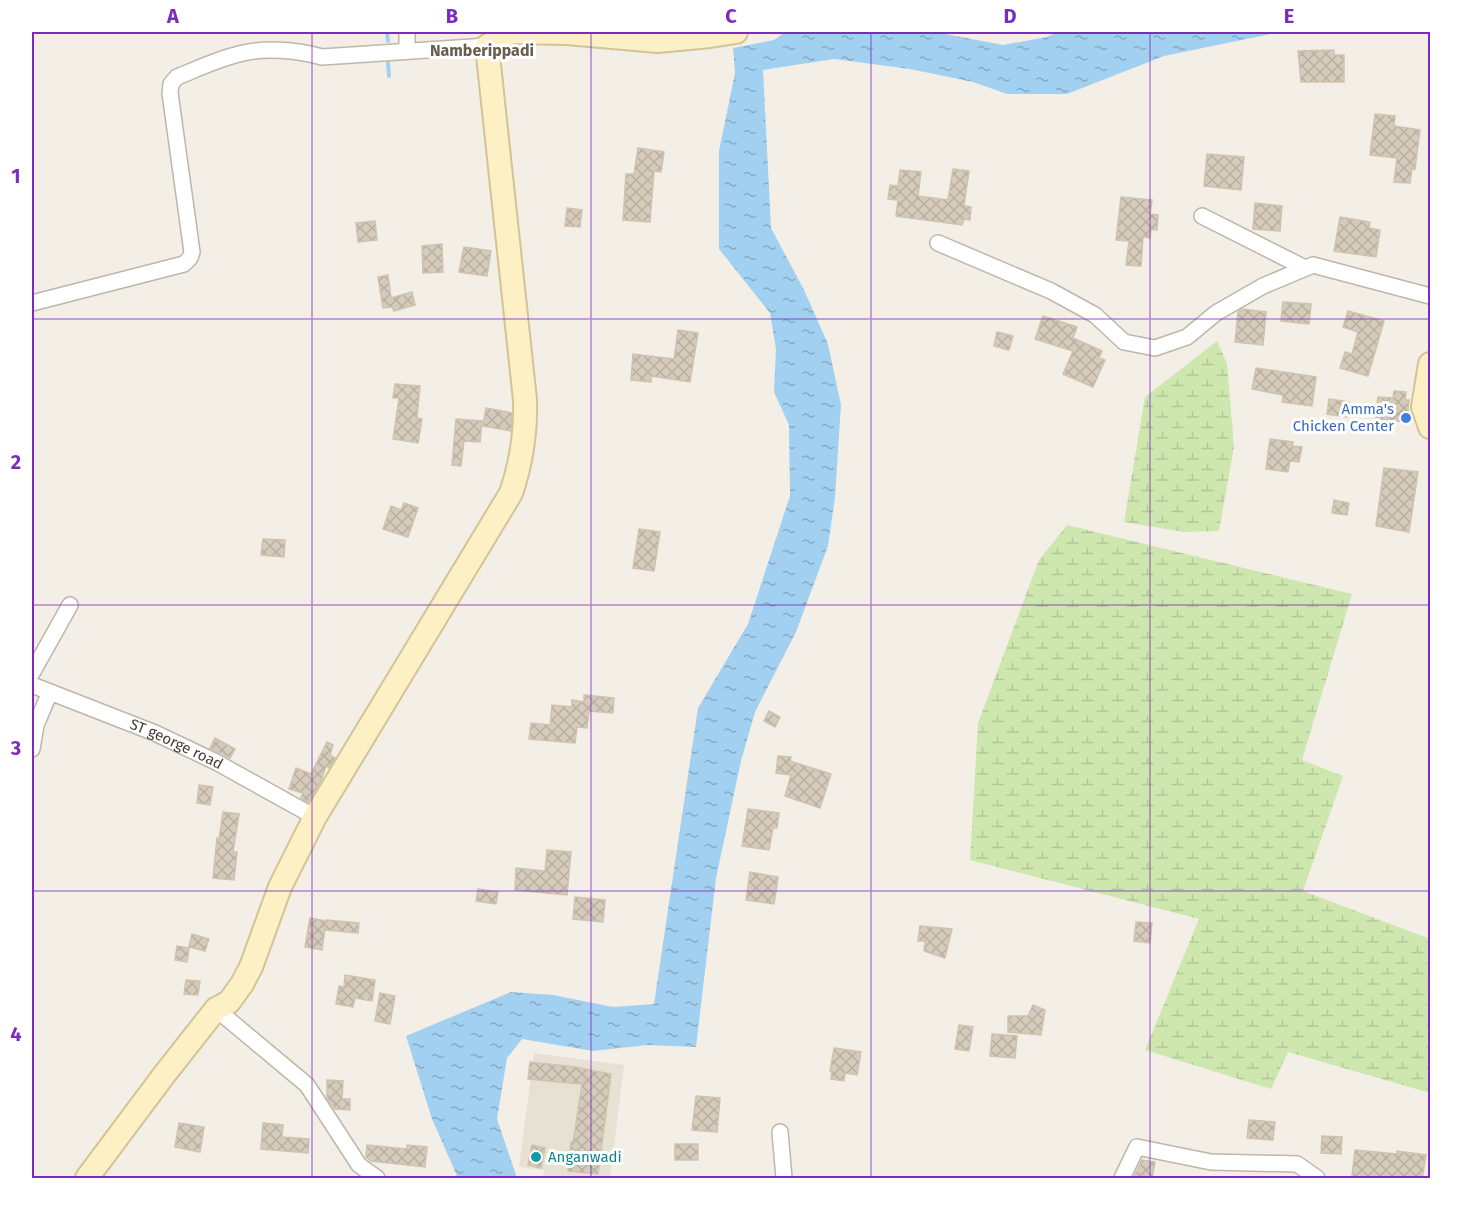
<svg xmlns="http://www.w3.org/2000/svg" width="1462" height="1210" font-family="'Fira Sans',sans-serif">
<style>
.residential{fill:#e7e1d4}
.wetland{fill:url(#wetland-marsh)}
.water{fill:url(#water-ripples)}
.lines{fill:none;stroke-linecap:round;stroke-linejoin:round}
.stream{stroke:#a2d0f0;stroke-width:4}
.building{fill:url(#building-cross-hatch);stroke:#cfc3af;stroke-width:1.5}
.street-casing{stroke:#beb7a9;stroke-width:18}
.secondary-casing{stroke:#d3c396;stroke-width:26}
.street{stroke:#fff;stroke-width:15}
.secondary{stroke:#fef0c5;stroke-width:22}
.grid{fill:none;stroke:#7b2cbf;stroke-width:1.5;stroke-opacity:0.55}
.shop-dot{fill:#3f7fe0;stroke:#fff;stroke-width:2}
.culture-dot{fill:#0f9aa8;stroke:#fff;stroke-width:2}
.labels{text-anchor:middle;stroke-width:6;stroke-linejoin:round;paint-order:stroke}
.shop-label{font-size:15px;fill:#366cbe;stroke:#fff;text-anchor:end}
.street-label{font-size:15px;fill:#463f35;stroke:#fff}
.culture-label{font-size:15px;fill:#0d838f;stroke:#fff;text-anchor:start}
.neighbourhood-label{font-size:16px;font-weight:bold;fill:#695d4d;stroke:#fff}
.neatline{fill:none;stroke:#7b2cbf;stroke-width:2}
.grid-label{font-size:20px;text-anchor:middle;font-weight:bold;fill:#7b2cbf}
</style>
<defs>
<pattern id="wetland-marsh" width="20" height="14" patternUnits="userSpaceOnUse" patternTransform="scale(1.5)"><rect width="20" height="14" fill="#cee7af"/><path d="M1 5h8M5 5V1M11 12h8M15 12V8" fill="none" stroke="#b2c797"/></pattern>
<pattern id="water-ripples" width="26" height="14" patternUnits="userSpaceOnUse" patternTransform="scale(1.5)"><rect width="26" height="14" fill="#a2d0f0"/><path d="M2 4q2-2 4 0t4 0M15 11q2-2 4 0t4 0" fill="none" stroke="#86aac3"/></pattern>
<pattern id="building-cross-hatch" width="8" height="8" patternUnits="userSpaceOnUse" patternTransform="scale(1.5)"><rect width="8" height="8" fill="#d5cbbb"/><path d="M0 0l8 8M0 8l8-8" fill="none" stroke="#b8afa1"/></pattern>
</defs>
<rect width="100%" height="100%" fill="#f3efe6"/>
<!-- residential -->
<path class="residential" d="M534 1053 624 1065 610 1178H543L544 1170 519 1167Z"/>
<!-- wetland -->
<path class="wetland" d="M1217 341 1227 363 1234 447 1219 531 1184 532 1124 522 1145 397Z
M1067 525 1352 594 1302 760 1343 776 1303 891 1430 939V1093L1288 1052 1271 1089 1145 1050 1199 919 970 860 978 723 1039 560Z"/>
<!-- water -->
<path class="water" d="M785 32H935L1003 45 1047 37 1058 32H1281L1164 56 1067 94H1007L973 82 910 69 834 59 763 70 771 228 804 290 828 344 841 405 835 497 828 546 796 632 755 712 741 761 716 878 696 1047 647 1045 593 1051 522 1039 507 1058 497 1119 517 1178H458L432 1119 406 1036 511 992 553 995 613 1007 654 1004 698 708 748 624 790 496 789 425 774 392 776 349 770 313 719 249V151L735 73 733 48 774 40Z"/>
<g class="lines">
<!-- stream -->
<path class="stream" d="M387 32 388 41
M388 63 389 76"/>
</g>
<!-- building -->
<path class="building" d="M1334 50V55H1344V82H1301L1298 51Z
M1375 114 1395 116 1394 126 1420 130 1415 169 1412 168 1410 183 1394 182 1397 158 1370 155Z
M638 148 664 152 661 172 654 171 650 222 623 220 626 174H634Z
M1207 154 1244 157 1241 190 1204 186Z
M953 169 969 171 964 206 971 207 970 220 964 219 962 225 896 216 898 200 888 199 890 185 898 186 900 170 921 172 918 196 948 200Z
M1121 197 1152 200 1150 214 1158 215 1157 230 1151 229 1150 238 1143 237 1141 266 1126 265 1129 241 1116 240Z
M1255 203 1282 206 1280 231 1253 229Z
M567 208 582 210 580 227 565 226Z
M1340 217 1370 222 1369 228 1380 230 1376 257 1334 251Z
M375 221 377 240 358 242 356 223Z
M442 244 443 272 423 273 422 246Z
M464 247 491 251 487 276 459 272Z
M388 275 391 298 412 292 415 305 394 311 392 307 383 308 378 277Z
M1283 302 1311 304 1309 324 1281 321Z
M1242 309 1266 312 1263 345 1235 342 1238 312Z
M1348 311 1384 321 1368 376 1340 368 1345 352 1352 354 1358 332 1343 327Z
M1043 316 1077 327 1073 338 1102 351 1099 358 1105 360 1093 387 1063 374 1073 351 1035 339Z
M678 330 698 333 690 382 651 376V382L631 380 633 354 674 359Z
M997 332 1013 336 1009 350 994 346Z
M1256 368 1316 377 1312 406 1282 402 1283 395 1252 389Z
M395 384 420 386 417 418 422 419 418 443 393 439 399 398H393Z
M1394 391 1406 392 1405 400H1409L1407 422 1375 419 1378 397 1393 398Z
M1329 399 1349 402 1347 417 1327 414Z
M486 408 512 413 511 431 483 426Z
M456 419 482 421 480 442 464 441 461 466 452 465Z
M1270 439 1293 442 1292 446 1302 447 1299 462 1290 461 1288 472 1266 469Z
M1384 468 1418 472 1409 532 1376 526Z
M1334 500 1349 503 1347 515 1332 513Z
M404 503 418 508 408 537 383 529 391 506 401 510Z
M639 529 660 532 654 571 633 568Z
M263 539 285 540 284 557 261 555Z
M584 695 614 698 613 713 589 711 587 728 577 727 575 743 529 739 531 723 550 725 552 705 572 707V700L584 702Z
M769 711 780 717 775 727 764 721Z
M215 738 235 749 230 758 210 748Z
M327 742 333 745 330 755 335 758 329 768 326 766 321 781 308 802 301 798 303 793 289 789 296 768 311 774Z
M778 756 791 757 790 761 831 774 820 808 785 796 791 775 776 773Z
M199 785 213 787 210 805 197 803Z
M748 809 779 813 777 828H773L769 850 742 846Z
M223 812 239 814 233 852H237L234 880 213 878 217 838 219 839Z
M547 850 571 852 567 895 515 890 516 868 545 871Z
M750 872 778 877 774 904 746 900Z
M478 889 498 892 496 904 476 901Z
M575 897 605 900 603 922 573 919Z
M310 918 326 921 322 950 305 947Z
M326 920 359 923 358 933 325 930Z
M1136 922 1152 923 1150 943 1134 941Z
M920 926 952 929 945 958 924 951 925 941H918Z
M192 934 209 939 205 951 189 947Z
M177 946 189 948 187 962 175 960Z
M345 975 375 980 372 1001 355 998 353 1007 336 1004 339 986 344 987Z
M186 980 200 981 198 995 184 994Z
M380 993 395 996 390 1024 375 1021Z
M1033 1005 1045 1010 1041 1035 1008 1032V1016H1028Z
M959 1025 973 1027 969 1051 955 1049Z
M992 1034 1017 1036 1015 1058 990 1056Z
M834 1048 861 1052 857 1075 845 1073 844 1081 831 1079 832 1071H830Z
M530 1062 575 1067 611 1074 598 1174 568 1171 571 1142H573L575 1130 582 1084 528 1079Z
M327 1080 343 1081 342 1099H350V1110L335 1109 327 1098Z
M696 1096 720 1098 717 1132 692 1130Z
M1249 1120 1275 1122 1273 1140 1247 1138Z
M179 1123 204 1127 200 1152 175 1147Z
M263 1123 283 1125 282 1137 309 1139 308 1153 261 1149Z
M1322 1136 1342 1137 1341 1154 1321 1153Z
M675 1144H698V1160H675Z
M367 1145 407 1149V1145L427 1147 425 1167 371 1161 366 1157Z
M532 1145 545 1148 541 1168 528 1165Z
M1355 1150 1397 1154V1151L1426 1155 1422 1179H1379L1352 1176Z
M1142 1160 1155 1162 1152 1179H1133Z"/>
<g class="lines">
<defs>
<g id="street">
<path d="M407 32V51"/>
<path d="M1202 216 1305 268"/>
<path d="M938 243 1051 291 1095 315 1124 342 1155 348 1187 337 1216 313 1263 286 1313 265 1430 296"/>
<path d="M32 303 184 264 190 258 192 252 170 93 171 84 177 77C197 69 218 59 239 54 264 47 297 50 322 57L487 46"/>
<path d="M32 673 70 605"/>
<path id="s1" d="M32 685 155 733 216 762 315 817"/>
<path d="M32 749 36 725 50 692"/>
<path d="M216 1009 307 1085 359 1165 377 1178"/>
<path d="M780 1132 784 1178"/>
<path d="M1122 1178 1137 1147 1211 1162 1297 1164 1317 1178"/>
</g>
<path id="secondary" d="M1430 364 1423 407 1430 427
M87 1178 164 1075 216 1009 229 1002 242 984 251 967 280 887 315 817 511 493C522 461 526 433 525 400L487 46 511 32 567 33 658 41 710 36 736 32"/>
</defs>
<!-- street casing -->
<use href="#street" class="street-casing"/>
<!-- secondary casing -->
<use href="#secondary" class="secondary-casing"/>
<!-- street -->
<use href="#street" class="street"/>
<!-- secondary -->
<use href="#secondary" class="secondary"/>
</g>
<!-- grid -->
<path class="grid" d="M312 32V1178M591 32V1178M871 32V1178M1150 32V1178M32 319H1430M32 605H1430M32 891H1430"/>
<!-- markers -->
<circle class="shop-dot" cx="1406" cy="418" r="6"/>
<circle class="culture-dot" cx="536" cy="1157" r="6"/>
<g class="labels">
<!-- shop labels -->
<g class="shop-label">
<text x="1394" y="414">Amma's<tspan x="1394" dy="17">Chicken Center</tspan></text>
</g>
<!-- street labels -->
<g class="street-label">
<text dy="5" stroke="none"><textPath href="#s1" startOffset="156">ST george road</textPath></text>
</g>
<!-- culture labels -->
<g class="culture-label">
<text x="548" y="1162">Anganwadi</text>
</g>
<!-- neighbourhood labels -->
<g class="neighbourhood-label">
<text x="482" y="56">Namberippadi</text>
</g>
</g>
<!-- border -->
<rect width="1462" height="1210" fill="none" stroke="#ffffff" stroke-width="66"/>
<rect x="33" y="33" width="1396" height="1144" class="neatline"/>
<g class="grid-label">
<text x="173" y="23">A</text>
<text x="452" y="23">B</text>
<text x="731" y="23">C</text>
<text x="1010" y="23">D</text>
<text x="1289" y="23">E</text>
<text x="16" y="183">1</text>
<text x="16" y="469">2</text>
<text x="16" y="755">3</text>
<text x="16" y="1041">4</text>
</g>
</svg>
